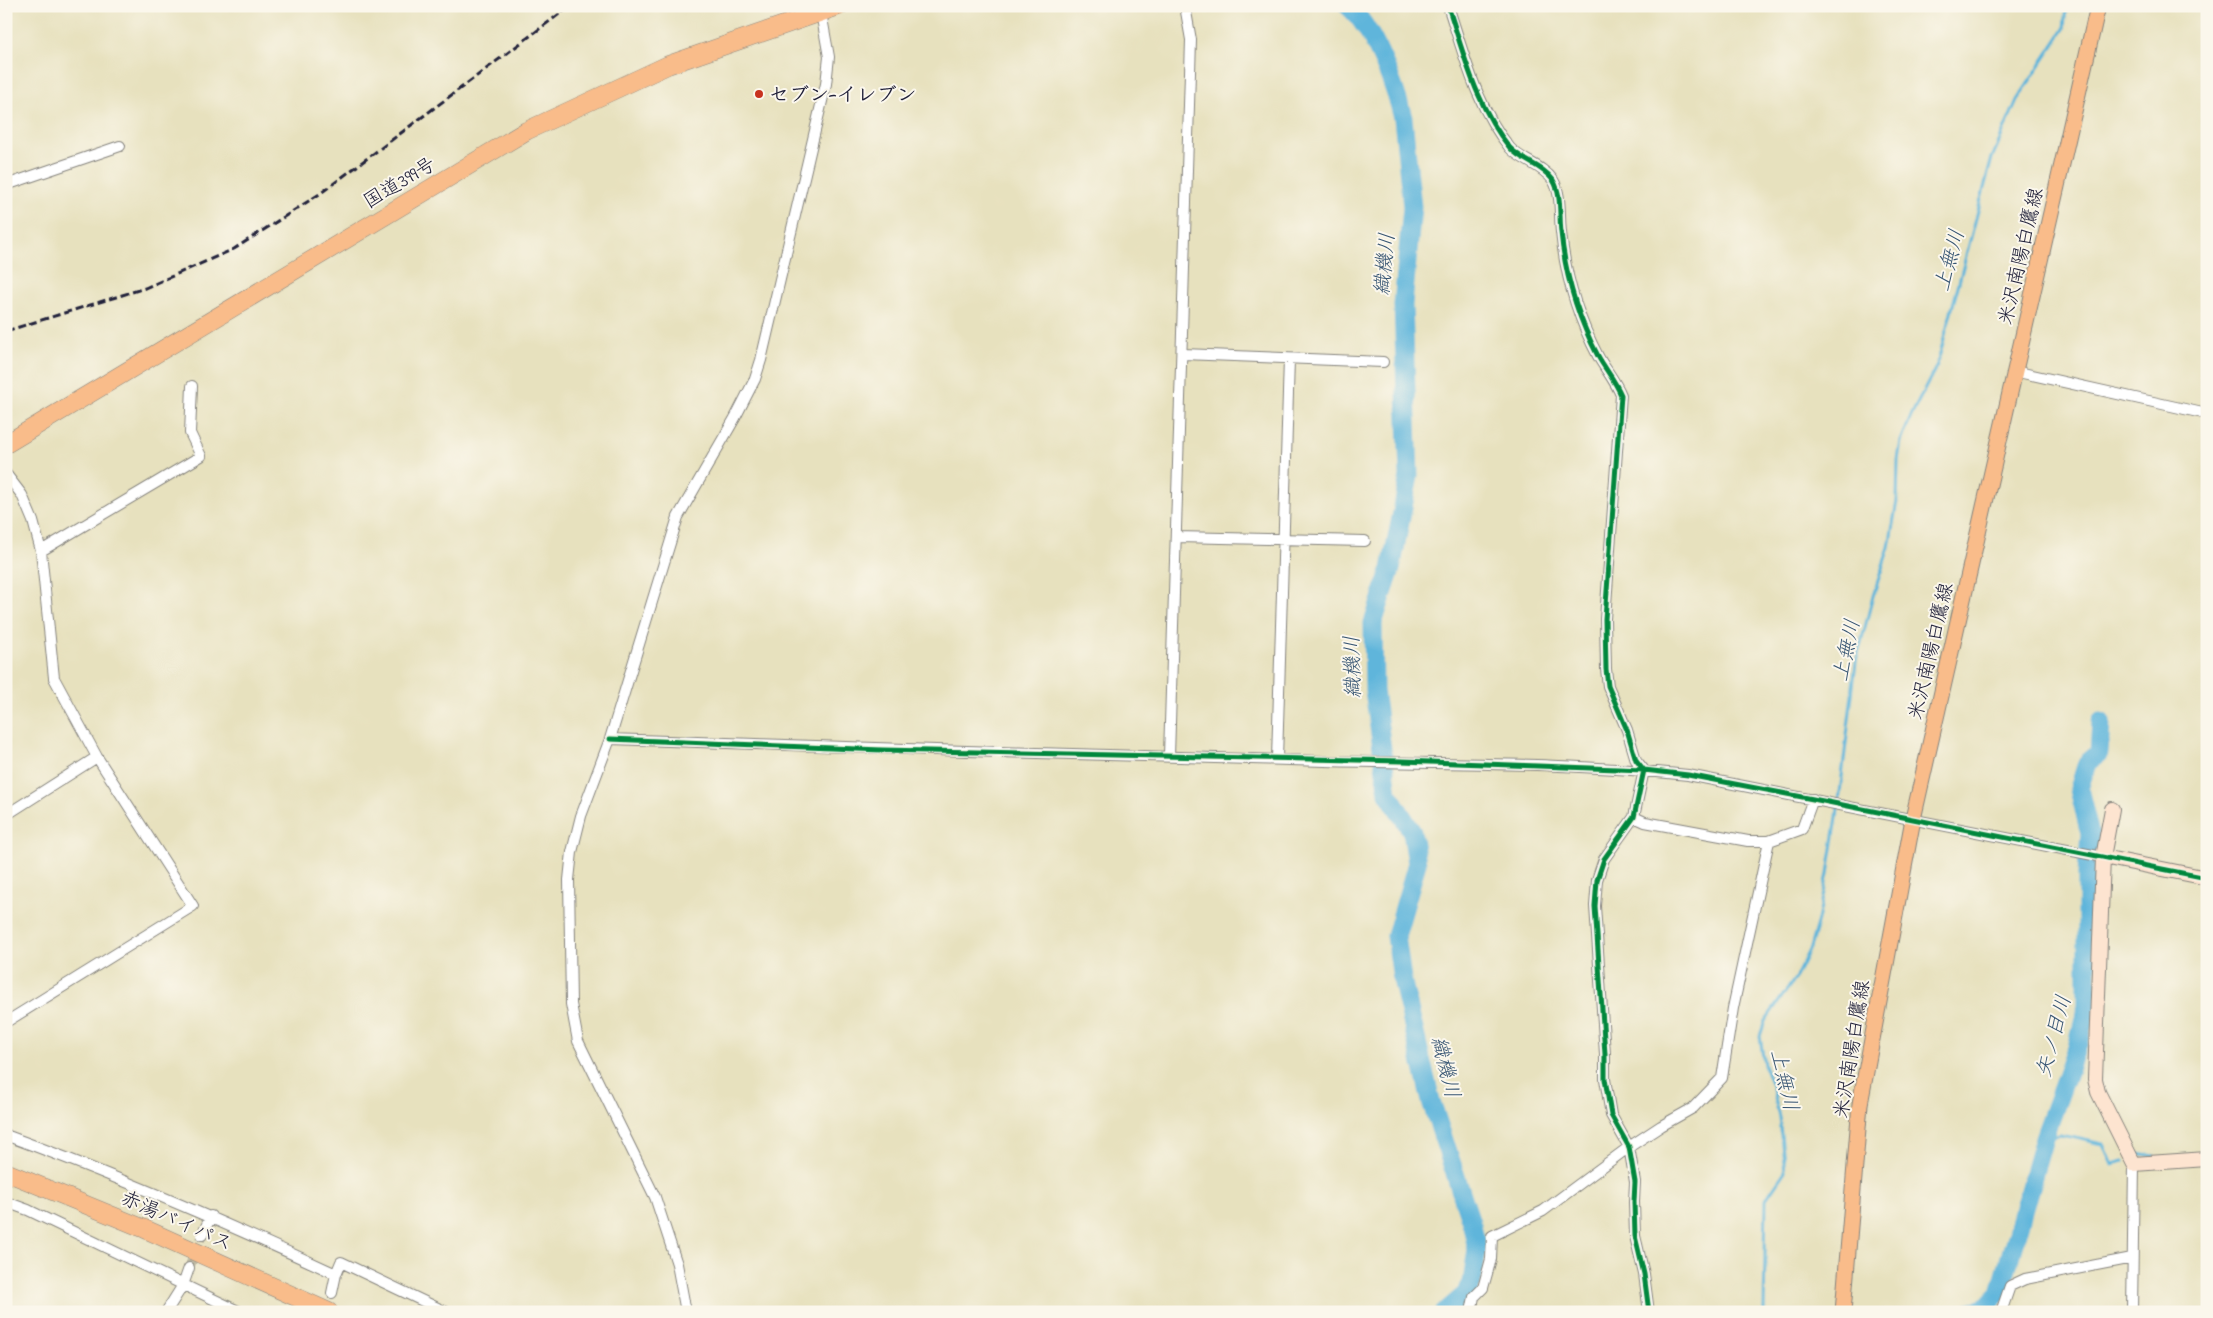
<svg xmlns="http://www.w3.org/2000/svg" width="2213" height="1318" font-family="'Indie Flower','Klee One',sans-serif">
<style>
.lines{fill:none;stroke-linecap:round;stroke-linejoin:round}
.stream{stroke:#5eb5db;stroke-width:3}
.river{stroke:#5eb5db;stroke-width:19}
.street-tunnel{stroke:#c0bba4;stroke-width:10;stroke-dasharray:10 5;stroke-linecap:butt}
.street-casing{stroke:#84827c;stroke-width:12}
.secondary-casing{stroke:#84827c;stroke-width:16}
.primary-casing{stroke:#84827c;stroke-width:17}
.highway-casing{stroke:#84827c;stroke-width:19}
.street{stroke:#fff;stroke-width:10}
.secondary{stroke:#fde4d0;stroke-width:14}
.primary{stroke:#f9bc8a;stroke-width:15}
.highway{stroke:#f9bc8a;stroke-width:18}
.rail{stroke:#22223b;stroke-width:3;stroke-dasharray:8 4;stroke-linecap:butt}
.cycleway-casing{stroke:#fbf7ec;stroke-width:8}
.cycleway{stroke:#00873e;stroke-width:5}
.poi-dot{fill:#c8321e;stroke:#fbf7ec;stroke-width:2}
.labels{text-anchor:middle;stroke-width:4;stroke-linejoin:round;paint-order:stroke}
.poi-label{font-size:20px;font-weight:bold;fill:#22223b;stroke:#fbf7ec;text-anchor:start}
.street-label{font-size:20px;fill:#22223b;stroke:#fbf7ec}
.water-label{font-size:21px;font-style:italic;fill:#375573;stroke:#fbf7ec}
</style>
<rect width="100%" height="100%" fill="#fbf7ec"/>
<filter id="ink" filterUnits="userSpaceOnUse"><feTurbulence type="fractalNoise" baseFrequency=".02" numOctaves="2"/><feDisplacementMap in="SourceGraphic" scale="10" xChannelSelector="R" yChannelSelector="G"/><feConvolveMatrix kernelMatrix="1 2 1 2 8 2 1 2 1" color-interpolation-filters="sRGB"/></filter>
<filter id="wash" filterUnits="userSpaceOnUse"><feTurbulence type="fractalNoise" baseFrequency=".0096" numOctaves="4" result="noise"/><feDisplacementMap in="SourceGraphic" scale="20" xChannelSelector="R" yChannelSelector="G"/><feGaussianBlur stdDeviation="1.12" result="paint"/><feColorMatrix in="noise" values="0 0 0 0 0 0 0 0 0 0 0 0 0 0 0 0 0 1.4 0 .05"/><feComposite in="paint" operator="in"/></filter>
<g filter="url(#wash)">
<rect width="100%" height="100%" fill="#e7e1be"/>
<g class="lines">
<!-- stream -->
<path class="stream" d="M2044 1138 2061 1135 2103 1144 2112 1165 2124 1162
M2138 1153 2154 1156
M1764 1312 1766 1199 1785 1171 1779 1117 1773 1088 1764 1065 1760 1036 1765 1021 1796 977 1810 948 1818 920 1828 874 1837 817 1856 662 1873 596 1889 547 1897 501 1898 460 1901 441 1912 414 1937 365 1992 158 2017 100 2064 29 2066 6"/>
<!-- river -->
<path class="river" d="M1348 6C1373 27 1395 86 1403 118L1412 207 1403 305 1409 476 1391 569 1373 623 1374 690 1388 793 1412 832 1417 863 1396 936 1402 979 1431 1101 1472 1225 1477 1249 1472 1283 1466 1294 1445 1312
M1969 1312 1985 1308 2000 1292 2044 1138 2078 1044 2087 1006V874L2090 834 2079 789 2087 763 2099 753 2101 722"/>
</g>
</g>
<g filter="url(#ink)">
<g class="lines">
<!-- street-tunnel -->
<path class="street-tunnel" d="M189 1268 202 1235"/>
<defs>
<path id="street" d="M1448 6C1465 57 1476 106 1510 148 1522 161 1542 165 1553 180 1562 194 1559 216 1561 232 1565 274 1578 318 1598 356 1605 369 1615 380 1621 395L1605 619 1606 669 1608 686 1627 730 1636 760 1644 770 1634 817 1604 859 1597 880 1595 906 1605 1054V1079L1611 1115 1629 1147 1635 1182 1634 1202 1635 1236 1644 1274 1649 1312
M6 185 120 146
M1183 354 1383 362
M2014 371 2207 414
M6 474 22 495 33 521 41 551 54 678 97 757 193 906 6 1022
M1177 537 1365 541
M41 551 201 456 190 433 192 386
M610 739C848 748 1087 755 1325 761 1446 764 1568 762 1688 775L2103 857
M1169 756 1191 40 1185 6
M1277 759 1289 359
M6 815 97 757
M1634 817 1645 822 1748 841H1769L1802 829 1813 799
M6 1134 8 1136C120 1177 228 1224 336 1274
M6 1202 28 1210 240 1312
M202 1235 211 1216
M332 1293 336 1274 341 1262 446 1312
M166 1312 183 1285 189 1268
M686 1312 677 1264 655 1197 578 1041 571 1004 569 880 572 852 581 816 610 739 678 517 735 418 755 379 761 360 826 84 829 57 820 7
M1471 1312 1474 1297 1483 1288 1491 1259 1492 1236 1543 1211 1629 1147 1661 1126 1693 1108 1722 1078 1733 1008 1769 841
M2001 1312 2010 1286 2025 1279 2132 1258
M2132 1312 2134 1164"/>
<path id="secondary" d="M2112 809 2103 857 2095 1079 2098 1092 2134 1164 2207 1159
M2103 857 2207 878"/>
<path id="primary" d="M1843 1312 1860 1104 1913 819 2098 6"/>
<path id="highway" d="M6 444 526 131 668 65 839 6
M6 1172 145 1229 329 1312"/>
</defs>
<!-- street casing -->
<use href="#street" class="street-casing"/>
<!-- secondary casing -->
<use href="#secondary" class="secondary-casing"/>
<!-- primary casing -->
<use href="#primary" class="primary-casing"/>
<!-- highway casing -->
<use href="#highway" class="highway-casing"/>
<!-- street -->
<use href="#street" class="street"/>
<!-- secondary -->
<use href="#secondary" class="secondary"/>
<!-- primary -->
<use href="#primary" class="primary"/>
<!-- highway -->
<use href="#highway" class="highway"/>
<!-- rail -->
<path class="rail" d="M6 331 145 288 234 249 321 193 570 6"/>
<defs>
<path id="cycleway" d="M1448 6C1465 57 1476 106 1510 148 1522 161 1542 165 1553 180 1562 194 1559 216 1561 232 1565 274 1578 318 1598 356 1605 369 1615 380 1621 395L1605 619 1606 669 1608 686 1627 730 1636 760 1644 770 1634 817 1604 859 1597 880 1595 906 1605 1054V1079L1611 1115 1629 1147 1635 1182 1634 1202 1635 1236 1644 1274 1649 1312
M610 739 882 750 1402 761 1644 770 1688 775 1813 799 2207 878"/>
</defs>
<!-- cycleway casing -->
<use href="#cycleway" class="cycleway-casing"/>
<!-- cycleway -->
<use href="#cycleway" class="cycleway"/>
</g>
</g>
<!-- markers -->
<circle class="poi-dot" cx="759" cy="94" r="5"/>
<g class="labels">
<!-- poi labels -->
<g class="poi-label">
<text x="769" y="101">セブン-イレブン</text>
</g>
<!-- street labels -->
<g class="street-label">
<text transform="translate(399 182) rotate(-31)" y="7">国道399号</text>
<text transform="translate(2020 256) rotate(-77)" y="7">米沢南陽白鷹線</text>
<text transform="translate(1930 651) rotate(-77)" y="7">米沢南陽白鷹線</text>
<text transform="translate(1851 1049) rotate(-81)" y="7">米沢南陽白鷹線</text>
<text transform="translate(177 1220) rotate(24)" y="7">赤湯バイパス</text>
</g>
<!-- water labels -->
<g class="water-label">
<text transform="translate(1949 260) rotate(-75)" y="7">上無川</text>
<text transform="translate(1384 264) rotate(-85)" y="7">織機川</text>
<text transform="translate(1846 650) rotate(-78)" y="7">上無川</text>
<text transform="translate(1352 667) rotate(-92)" y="7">織機川</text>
<text transform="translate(2053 1036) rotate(-75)" y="7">矢ノ目川</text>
<text transform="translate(1446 1067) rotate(76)" y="7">織機川</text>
<text transform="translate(1785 1080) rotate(77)" y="7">上無川</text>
</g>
</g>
<!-- margin -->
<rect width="2213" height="1318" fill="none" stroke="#fbf7ec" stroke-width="25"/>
</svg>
